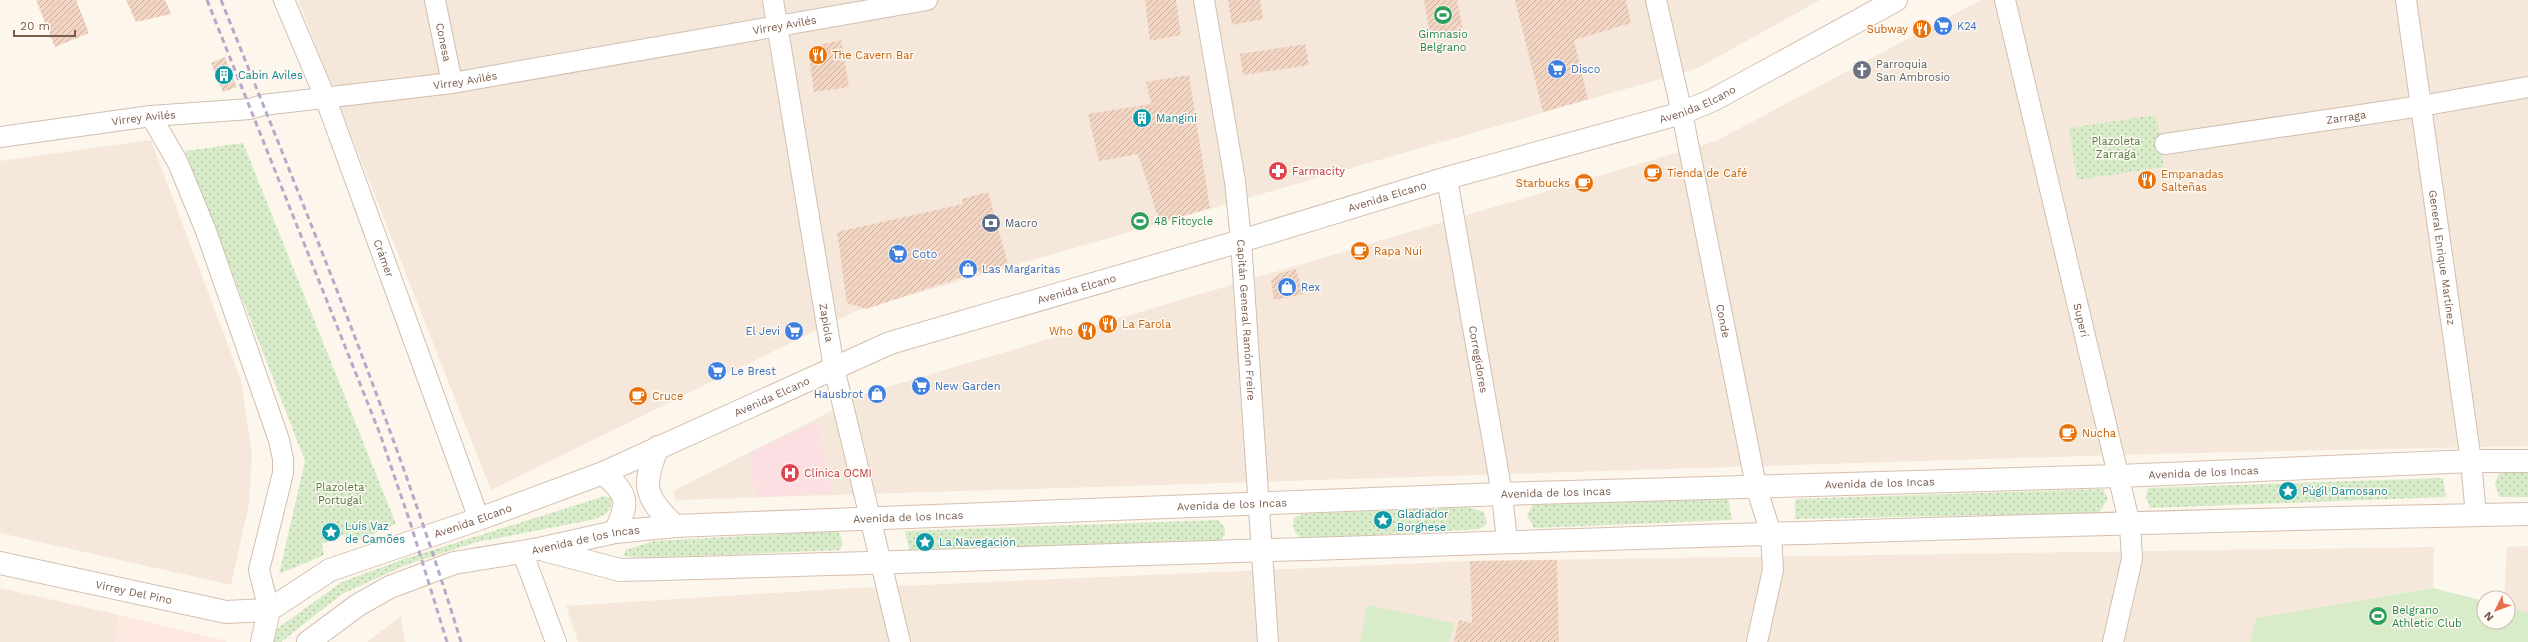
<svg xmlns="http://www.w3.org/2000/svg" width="2528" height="642" font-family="'Work Sans',sans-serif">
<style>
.residential{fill:#f5e8da}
.commercial{fill:#fde8e0}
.medical{fill:#fbdfe3}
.grass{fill:url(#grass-dots)}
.pitch{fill:#d8ecc9}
.building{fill:url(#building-hatch)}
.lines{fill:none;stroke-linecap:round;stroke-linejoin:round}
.street-casing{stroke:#d1beb0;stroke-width:22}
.secondary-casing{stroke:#d6c0b0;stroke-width:24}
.street{stroke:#fff;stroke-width:20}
.secondary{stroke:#fff;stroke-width:22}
.rail{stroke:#b9a8c9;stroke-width:3;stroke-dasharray:6 4;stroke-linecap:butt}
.labels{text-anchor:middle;stroke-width:3;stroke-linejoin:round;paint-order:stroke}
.street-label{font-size:11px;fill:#7a5c4d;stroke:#fffaf3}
.shop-label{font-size:11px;fill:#366cbe;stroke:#fffaf3;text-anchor:start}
.food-label{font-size:11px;fill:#c56008;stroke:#fffaf3;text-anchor:start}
.leisure-label{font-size:11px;fill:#27864d;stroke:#fffaf3;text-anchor:start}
.worship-label{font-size:11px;fill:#5b616d;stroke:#fffaf3;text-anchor:start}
.culture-label{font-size:11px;fill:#0d838f;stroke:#fffaf3;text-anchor:start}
.park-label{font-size:11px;fill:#537a41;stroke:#fffaf3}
.health-label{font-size:11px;fill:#be3a42;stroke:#fffaf3;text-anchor:start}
.service-label{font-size:11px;fill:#4e5e75;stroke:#fffaf3;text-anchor:start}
</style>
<defs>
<pattern id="grass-dots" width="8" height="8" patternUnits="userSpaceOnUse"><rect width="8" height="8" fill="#d8ecc9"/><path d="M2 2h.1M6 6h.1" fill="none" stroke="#b4c2a5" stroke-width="1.8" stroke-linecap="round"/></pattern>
<pattern id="building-hatch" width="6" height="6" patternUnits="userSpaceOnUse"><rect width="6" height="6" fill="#f3d5c3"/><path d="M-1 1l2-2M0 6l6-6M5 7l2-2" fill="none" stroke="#cab0a1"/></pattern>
</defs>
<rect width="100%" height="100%" fill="#fdf6ec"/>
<!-- residential -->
<path class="residential" d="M298 0H1820L1698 68 856 311 491 490Z
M1981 0H2528V446L2150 454 676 500 673 491 867 393 1716 141Z
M151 140 241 380 252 454 249 504 231 585 0 533V161Z
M2528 546V613L2508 607V598H2504L2507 547Z
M2434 547 2433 588 2256 618 2250 642H578L566 606 853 588 1470 561Z
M0 588 120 615 114 642H0Z
M401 616 405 642H367Z"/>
<!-- commercial -->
<path class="commercial" d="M120 615 226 641V642H114Z"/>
<!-- medical -->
<path class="medical" d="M817 421 832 493 756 497 749 453Z"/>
<!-- grass -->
<path class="grass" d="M2156 115 2164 167 2077 180 2069 128Z
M243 143 396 524 352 543 345 534 322 544 324 555 279 574 305 461 185 151Z
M2500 471H2528V497H2499L2495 483Z
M2443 478 2446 497 2150 508 2146 497 2148 488Z
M2103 489 2108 499 2099 513 1795 519V499Z
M605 496 612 499C611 514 604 516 591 520L477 542 406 565 342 594 281 642H273L278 628 342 582 404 559Z
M1728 498 1732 520 1534 528 1527 515 1534 503Z
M1467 507 1484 512 1487 524 1480 529 1303 539C1294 533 1292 530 1294 518L1301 514Z
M1218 520 1225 528V535L1218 543 910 553 905 531Z
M838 531 843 542 840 550 646 558 624 556 625 550 654 541Z"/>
<!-- pitch -->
<path class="pitch" d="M2433 588 2484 601V622H2508V607L2528 613V642H2250L2256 618Z
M1367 605 1454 623 1449 642H1360Z"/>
<!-- building -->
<path class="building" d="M36 0H76L89 33 55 47Z
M126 0H165L171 14 136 22Z
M1145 0H1176L1181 35 1150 41Z
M1228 0H1260L1263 19 1232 25Z
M1424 0H1457L1463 30 1430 35Z
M1515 0H1626L1631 23 1574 40 1588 99 1543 112Z
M841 40 849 87 814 92 809 57 819 45Z
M1305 44 1309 65 1243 75 1240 54Z
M225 57 237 87 223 92 211 63Z
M1189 75 1210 208 1160 223 1138 154 1099 161 1088 114 1151 104 1146 82Z
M988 192 1008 264 981 273 980 271 866 309 847 303 837 232 963 204 962 199Z
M1296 269 1303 294 1274 300 1271 281 1281 273Z
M1557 560 1559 642H1454L1459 620 1472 623 1470 561Z"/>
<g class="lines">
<defs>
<g id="street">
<path id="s1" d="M284 0 325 97 479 519"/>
<path id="s2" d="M435 0 452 83"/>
<path id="s3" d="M773 0 834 368 900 642"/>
<path id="s4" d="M1204 0 1235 181 1241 241 1268 642"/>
<path id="s5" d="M1656 0 1682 113 1756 486 1771 534 1773 570 1757 642"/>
<path id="s6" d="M2005 0 2130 525 2132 559 2113 642"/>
<path id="s7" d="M2406 0 2471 461 2476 515"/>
<path d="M151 116 178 163 206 231 279 440 283 459V473L259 570 269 610"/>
<path id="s8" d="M0 137 151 116 250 109 263 105 452 83 927 0"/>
<path id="s9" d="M2165 144 2421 106 2528 87"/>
<path id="s10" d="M1447 178 1502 494 1507 541"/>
<path d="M522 551 556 642"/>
</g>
<g id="secondary">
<path d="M658 447C641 486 645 498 675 526"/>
<path d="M603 473C629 495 629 502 615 532"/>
<path d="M544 550 620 570C1256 553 1892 526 2528 514"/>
<path id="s11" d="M0 563 226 612 269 610"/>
<path id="s12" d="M269 610 330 570 479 519 603 473 890 343 1241 241 1447 178 1682 113 1713 100 1896 0"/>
<path d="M262 642 269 610"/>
<path id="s13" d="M308 642 358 605 390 587 454 563 539 549 615 532 675 526 1502 494 2119 476 2471 461H2528"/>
</g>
</defs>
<!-- street casing -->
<use href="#street" class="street-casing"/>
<!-- secondary casing -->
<use href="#secondary" class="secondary-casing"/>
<!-- street -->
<use href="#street" class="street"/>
<!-- secondary -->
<use href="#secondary" class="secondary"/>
<!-- rail -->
<path class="rail" d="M207 0 380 434 410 522 447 642
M221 0C306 212 394 423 461 642"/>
</g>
<!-- icons -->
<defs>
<symbol id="stadium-disc" viewBox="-11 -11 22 22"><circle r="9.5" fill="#2e9e5b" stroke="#fffaf3"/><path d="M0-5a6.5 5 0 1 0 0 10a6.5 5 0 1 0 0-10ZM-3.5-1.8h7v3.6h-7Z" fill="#fff"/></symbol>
<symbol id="supermarket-disc" viewBox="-11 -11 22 22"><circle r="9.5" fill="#3f7fe0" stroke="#fffaf3"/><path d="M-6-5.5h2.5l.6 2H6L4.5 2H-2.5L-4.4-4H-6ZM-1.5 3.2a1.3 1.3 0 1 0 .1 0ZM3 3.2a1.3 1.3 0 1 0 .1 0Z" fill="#fff"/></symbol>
<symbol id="restaurant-disc" viewBox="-11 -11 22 22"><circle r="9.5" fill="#e8710a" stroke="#fffaf3"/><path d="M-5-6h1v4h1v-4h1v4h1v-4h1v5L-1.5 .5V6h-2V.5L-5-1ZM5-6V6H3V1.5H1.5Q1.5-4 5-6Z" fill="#fff"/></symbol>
<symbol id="church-disc" viewBox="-11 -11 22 22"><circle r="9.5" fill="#6b7280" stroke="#fffaf3"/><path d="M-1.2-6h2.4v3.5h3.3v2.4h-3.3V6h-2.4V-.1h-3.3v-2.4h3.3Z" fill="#fff"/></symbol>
<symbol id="building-disc" viewBox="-11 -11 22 22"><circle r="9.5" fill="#0f9aa8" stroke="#fffaf3"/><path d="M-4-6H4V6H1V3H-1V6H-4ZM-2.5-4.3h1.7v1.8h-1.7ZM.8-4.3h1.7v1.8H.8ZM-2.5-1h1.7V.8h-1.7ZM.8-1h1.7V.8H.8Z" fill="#fff"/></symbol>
<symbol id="pharmacy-disc" viewBox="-11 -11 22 22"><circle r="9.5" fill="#e0444e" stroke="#fffaf3"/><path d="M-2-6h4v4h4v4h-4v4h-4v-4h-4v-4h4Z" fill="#fff"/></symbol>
<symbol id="cafe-disc" viewBox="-11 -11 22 22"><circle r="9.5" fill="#e8710a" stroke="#fffaf3"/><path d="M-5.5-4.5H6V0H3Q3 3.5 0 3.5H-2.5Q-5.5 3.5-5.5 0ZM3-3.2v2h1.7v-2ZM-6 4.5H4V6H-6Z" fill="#fff"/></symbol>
<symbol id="bank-disc" viewBox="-11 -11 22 22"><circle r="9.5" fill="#5c6f8a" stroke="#fffaf3"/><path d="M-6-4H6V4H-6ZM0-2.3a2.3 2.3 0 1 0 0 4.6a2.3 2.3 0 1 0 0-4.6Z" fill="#fff"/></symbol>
<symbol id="shop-disc" viewBox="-11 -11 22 22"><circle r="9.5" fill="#3f7fe0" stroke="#fffaf3"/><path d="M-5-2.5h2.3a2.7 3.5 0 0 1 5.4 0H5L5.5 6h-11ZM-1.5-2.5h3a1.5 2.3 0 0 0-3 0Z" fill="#fff"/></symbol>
<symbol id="hospital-disc" viewBox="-11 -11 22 22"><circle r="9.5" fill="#e0444e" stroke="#fffaf3"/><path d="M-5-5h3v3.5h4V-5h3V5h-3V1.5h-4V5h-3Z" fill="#fff"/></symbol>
<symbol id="sight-disc" viewBox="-11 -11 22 22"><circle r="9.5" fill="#0f9aa8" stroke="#fffaf3"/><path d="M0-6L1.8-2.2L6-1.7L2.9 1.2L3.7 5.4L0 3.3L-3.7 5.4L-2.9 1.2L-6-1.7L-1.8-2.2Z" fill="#fff"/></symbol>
</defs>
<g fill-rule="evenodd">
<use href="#stadium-disc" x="1432" y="4" width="22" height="22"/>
<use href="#supermarket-disc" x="1932" y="15" width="22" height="22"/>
<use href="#restaurant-disc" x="1911" y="18" width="22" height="22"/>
<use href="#restaurant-disc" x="807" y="44" width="22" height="22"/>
<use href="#supermarket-disc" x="1546" y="58" width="22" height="22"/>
<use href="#church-disc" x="1851" y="59" width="22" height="22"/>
<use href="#building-disc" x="213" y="64" width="22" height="22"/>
<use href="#building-disc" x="1131" y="107" width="22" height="22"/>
<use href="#pharmacy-disc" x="1267" y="160" width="22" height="22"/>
<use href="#cafe-disc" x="1642" y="162" width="22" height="22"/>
<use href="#restaurant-disc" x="2136" y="169" width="22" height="22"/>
<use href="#cafe-disc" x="1573" y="172" width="22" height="22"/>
<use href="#stadium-disc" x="1129" y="210" width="22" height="22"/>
<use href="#bank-disc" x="980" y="212" width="22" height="22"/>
<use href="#cafe-disc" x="1349" y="240" width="22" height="22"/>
<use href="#supermarket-disc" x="887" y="243" width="22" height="22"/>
<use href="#shop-disc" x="957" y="258" width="22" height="22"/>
<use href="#shop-disc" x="1276" y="276" width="22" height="22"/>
<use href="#restaurant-disc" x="1097" y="313" width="22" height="22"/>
<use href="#supermarket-disc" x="783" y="320" width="22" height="22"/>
<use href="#restaurant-disc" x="1076" y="320" width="22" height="22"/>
<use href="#supermarket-disc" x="706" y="360" width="22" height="22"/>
<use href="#supermarket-disc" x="910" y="375" width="22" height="22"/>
<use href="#shop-disc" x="866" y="383" width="22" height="22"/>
<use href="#cafe-disc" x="627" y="385" width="22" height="22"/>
<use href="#cafe-disc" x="2057" y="422" width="22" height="22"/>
<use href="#hospital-disc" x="779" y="462" width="22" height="22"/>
<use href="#sight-disc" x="2277" y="480" width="22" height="22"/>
<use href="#sight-disc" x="1372" y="509" width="22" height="22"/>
<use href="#sight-disc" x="320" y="521" width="22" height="22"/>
<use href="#sight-disc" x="914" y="531" width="22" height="22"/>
<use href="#stadium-disc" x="2367" y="605" width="22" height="22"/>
</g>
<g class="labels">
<!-- street labels -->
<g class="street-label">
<text dy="4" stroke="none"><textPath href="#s8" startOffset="793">Virrey Avilés</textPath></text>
<text dy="4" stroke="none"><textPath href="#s2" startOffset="43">Conesa</textPath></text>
<text dy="4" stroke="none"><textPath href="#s8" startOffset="469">Virrey Avilés</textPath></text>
<text dy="4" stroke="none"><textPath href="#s12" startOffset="1520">Avenida Elcano</textPath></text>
<text dy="4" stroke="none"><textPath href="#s8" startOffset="145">Virrey Avilés</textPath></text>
<text dy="4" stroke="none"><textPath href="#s9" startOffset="183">Zarraga</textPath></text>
<text dy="4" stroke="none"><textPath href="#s12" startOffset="1196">Avenida Elcano</textPath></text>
<text dy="4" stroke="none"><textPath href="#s7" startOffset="260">General Enrique Martínez</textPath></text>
<text dy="4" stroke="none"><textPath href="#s1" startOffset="277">Crámer</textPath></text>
<text dy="4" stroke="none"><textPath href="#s12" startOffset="872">Avenida Elcano</textPath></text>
<text dy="4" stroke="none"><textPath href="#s4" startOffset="323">Capitán General Ramón Freire</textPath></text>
<text dy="4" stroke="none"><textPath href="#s6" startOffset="329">Superí</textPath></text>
<text dy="4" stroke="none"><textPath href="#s5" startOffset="328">Conde</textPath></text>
<text dy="4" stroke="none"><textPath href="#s3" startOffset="327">Zapiola</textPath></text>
<text dy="4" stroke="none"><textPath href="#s10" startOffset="184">Corregidores</textPath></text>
<text dy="4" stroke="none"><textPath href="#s12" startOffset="548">Avenida Elcano</textPath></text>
<text dy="4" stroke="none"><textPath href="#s13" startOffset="1921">Avenida de los Incas</textPath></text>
<text dy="4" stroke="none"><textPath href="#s13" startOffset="1597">Avenida de los Incas</textPath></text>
<text dy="4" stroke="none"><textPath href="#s13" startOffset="1273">Avenida de los Incas</textPath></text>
<text dy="4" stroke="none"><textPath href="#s13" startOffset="949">Avenida de los Incas</textPath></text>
<text dy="4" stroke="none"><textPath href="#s13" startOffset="625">Avenida de los Incas</textPath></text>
<text dy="4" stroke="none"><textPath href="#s12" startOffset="224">Avenida Elcano</textPath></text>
<text dy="4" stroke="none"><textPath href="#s13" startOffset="301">Avenida de los Incas</textPath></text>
<text dy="4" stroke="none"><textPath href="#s11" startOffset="137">Virrey Del Pino</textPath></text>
</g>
<!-- shop labels -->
<g class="shop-label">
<text x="1957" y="30">K24</text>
<text x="1571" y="73">Disco</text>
<text x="912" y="258">Coto</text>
<text x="982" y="273">Las Margaritas</text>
<text x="1301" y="291">Rex</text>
<text x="780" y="335" text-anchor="end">El Jevi</text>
<text x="731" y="375">Le Brest</text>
<text x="935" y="390">New Garden</text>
<text x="863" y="398" text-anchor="end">Hausbrot</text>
</g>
<!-- food labels -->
<g class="food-label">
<text x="1908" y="33" text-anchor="end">Subway</text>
<text x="832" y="59">The Cavern Bar</text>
<text x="1667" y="177">Tienda de Café</text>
<text x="2161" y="178">Empanadas<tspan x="2161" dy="13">Salteñas</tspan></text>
<text x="1570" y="187" text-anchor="end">Starbucks</text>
<text x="1374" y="255">Rapa Nui</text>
<text x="1122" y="328">La Farola</text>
<text x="1073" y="335" text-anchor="end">Who</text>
<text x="652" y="400">Cruce</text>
<text x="2082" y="437">Nucha</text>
</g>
<!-- leisure labels -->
<g class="leisure-label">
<text x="1443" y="38" text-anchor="middle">Gimnasio<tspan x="1443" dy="13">Belgrano</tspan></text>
<text x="1154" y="225">48 Fitcycle</text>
<text x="2392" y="614">Belgrano<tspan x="2392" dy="13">Athletic Club</tspan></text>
</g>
<!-- worship labels -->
<g class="worship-label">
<text x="1876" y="68">Parroquia<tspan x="1876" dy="13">San Ambrosio</tspan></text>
</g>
<!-- culture labels -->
<g class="culture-label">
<text x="238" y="79">Cabin Aviles</text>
<text x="1156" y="122">Mangini</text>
<text x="2302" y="495">Púgil Damosano</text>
<text x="1397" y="518">Gladiador<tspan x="1397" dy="13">Borghese</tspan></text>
<text x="345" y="530">Luís Vaz<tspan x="345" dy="13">de Camões</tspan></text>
<text x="939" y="546">La Navegación</text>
</g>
<!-- park labels -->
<g class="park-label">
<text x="2116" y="145">Plazoleta<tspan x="2116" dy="13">Zarraga</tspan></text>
<text x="340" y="491">Plazoleta<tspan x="340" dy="13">Portugal</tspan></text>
</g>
<!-- health labels -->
<g class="health-label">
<text x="1292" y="175">Farmacity</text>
<text x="804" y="477">Clínica OCMI</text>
</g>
<!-- service labels -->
<g class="service-label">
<text x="1005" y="227">Macro</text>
</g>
</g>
<!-- north arrow -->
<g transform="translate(2496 610) rotate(228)"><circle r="19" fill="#fffaf3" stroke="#cabbb1"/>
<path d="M0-3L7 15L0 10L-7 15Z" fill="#e76f51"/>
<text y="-6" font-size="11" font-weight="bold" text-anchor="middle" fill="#7a5c4d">N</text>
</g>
<!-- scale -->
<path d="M14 30v6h61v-6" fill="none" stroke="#7a5c4d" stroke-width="2"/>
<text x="20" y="30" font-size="12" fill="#7a5c4d" stroke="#fffaf3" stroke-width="3" paint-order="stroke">20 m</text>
</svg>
